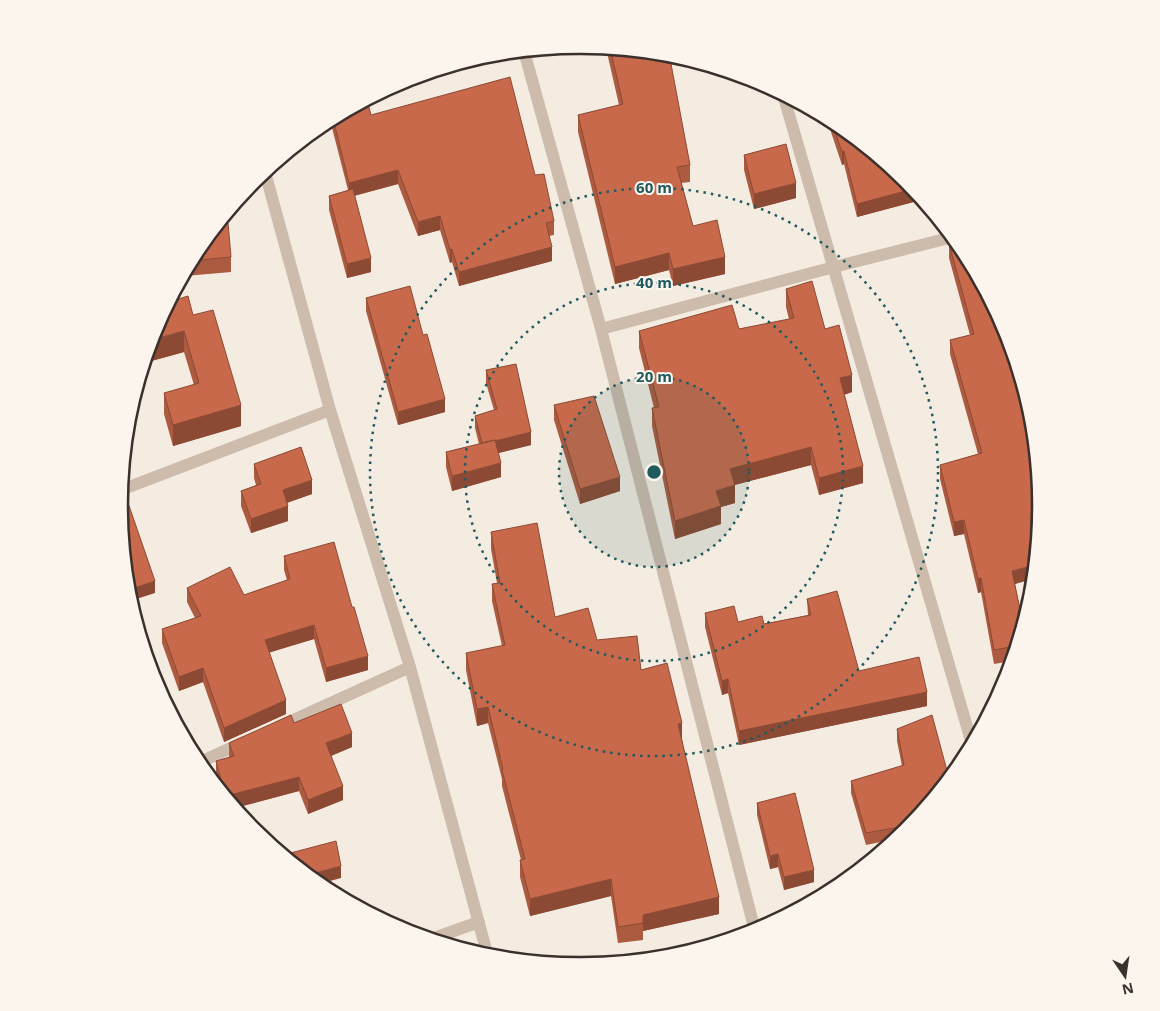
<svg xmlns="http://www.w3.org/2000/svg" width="1160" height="1011" font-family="'Open Sans',sans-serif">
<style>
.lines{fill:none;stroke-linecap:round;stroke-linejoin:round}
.minor{stroke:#cdbbac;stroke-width:12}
.wall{fill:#ac5a40}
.shaded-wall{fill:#8c4a34}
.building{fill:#c8694b;stroke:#8c4a34}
.ring{fill:none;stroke:#1f5a5e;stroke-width:2.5;stroke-dasharray:2.5 5}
.rim{fill:none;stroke:#3b302b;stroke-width:2.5}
.centre{fill:#1f5a5e;stroke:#fbf5ee;stroke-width:2.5}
.ring-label{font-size:15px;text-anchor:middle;font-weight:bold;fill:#1f5a5e;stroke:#fbf5ee;stroke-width:4;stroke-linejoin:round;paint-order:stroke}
</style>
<rect width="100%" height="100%" fill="#f4ebe1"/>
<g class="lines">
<!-- minor -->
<path class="minor" d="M524 51 601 329 755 931
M783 94 972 744
M265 172 330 410 410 667 488 957
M601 329 834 267 953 237
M121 490 330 410
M278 727 410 667
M198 763 244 742
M431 939 479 922"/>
</g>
<!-- wall -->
<path class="wall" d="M606 48 668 54 690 165V182L681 183 693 226 725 274 673 286 669 270 615 284 578 132V115L619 105Z
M367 100 371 115 535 175 554 221V235L549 236 552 261 459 286 452 262 450 263 440 230 418 236 398 184 354 196 371 272 347 278 329 210V196L348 190 330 120Z
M826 117 836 123 906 180 933 214 926 216 921 200 857 217 844 164 842 165Z
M744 155 796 198 754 209 744 170Z
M949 244 963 250 1015 584 1023 624 1012 661 994 664 981 592 978 593 964 534 954 536 940 479V465L978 454 950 354V340L970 335 949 258Z
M197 249 231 257V272L185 276V273Z
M786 289 825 329 852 392 844 395 863 483 819 495 811 465 735 485V503L721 507V524L675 539 652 426V408H654L639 348V331L739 329 789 319 786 307Z
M366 298 423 335 445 412 398 425 366 311Z
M193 315 241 426 173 446 164 414V393L194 385 184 352 144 363Z
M486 370 531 445 498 453 501 477 452 491 446 467V452L479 444 475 428V416L494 410 486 383Z
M554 405 620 491 580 504 554 420Z
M254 464 312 494 287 503 288 521 251 533 241 506V491L256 485 254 478Z
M491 532 555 617 597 640 641 670 682 740 719 914 643 931V940L618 943 611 896 530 916 520 877V860H521L502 786V779L488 723 477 726 466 670V653L502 646 492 601V584L497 583 491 549Z
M284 556 368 670 326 682 314 639 269 652 286 714 224 742 203 682 179 691 162 643V629L195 618 187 602V588L244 595 287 580 284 570Z
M807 599 859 671 927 706 739 745 728 693 722 695 705 627V613L738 622 764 624 808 615Z
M294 723 352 747 331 756 343 800 308 814 299 791 235 808 219 788 216 775V761L229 757V743Z
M897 729 949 778 905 831 895 839 866 845 851 793V781L902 766 897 741Z
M757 803 814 882 784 890 778 867 770 869 757 815Z"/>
<!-- shaded-wall -->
<path class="shaded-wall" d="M844 151V164L842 165V152Z
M398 170V184L349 197V183Z
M796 183V198L754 209V194Z
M913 189 921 199V200L857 217V204Z
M926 204 933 214 926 216Z
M440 216V230L418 236V222Z
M552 247V261L459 286V272Z
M452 249V262L450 263V250Z
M669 253V270L615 284V267Z
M725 257V274L673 286V269Z
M371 258V272L347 278V264Z
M184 331V352L144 363 151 340Z
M852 375V392L840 396V378Z
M445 399V412L398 425V412Z
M241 405V426L173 446V425Z
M531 432V445L483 457V444Z
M811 447V465L730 486V469Z
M501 463V477L452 491V476Z
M863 466V483L819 495V478Z
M620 477V491L580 504V489Z
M312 480V494L283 504V490Z
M735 485V503L721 507V524L675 539V521L716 491Z
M288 506V521L251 533V519Z
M964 520V534L954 536V522Z
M1035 565 1033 579 1012 585V571Z
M981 578V592L978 593V579Z
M155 581V593L130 601 128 590Z
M314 625V639L265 654V640Z
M368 656V670L326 682V668Z
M203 668V682L179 691V677Z
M728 679V693L722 695V681Z
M927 692V706L739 745V731Z
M286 700V714L224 742V728Z
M488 707V723L477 726V709Z
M682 723V740L678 741V724Z
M352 733V747L326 758V743Z
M299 777V791L235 808 226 796Z
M343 786V800L308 814V800Z
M778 854V867L770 869V856Z
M341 866V878L319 884 308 875Z
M814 870V882L784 890V877Z
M611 879V896L530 916V899Z
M719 897V914L643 931V915Z"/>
<!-- building -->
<path class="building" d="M610 48 668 54 671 64 690 165 677 167 693 226 717 220 725 257 673 269 669 253 615 267 578 115 623 104Z
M510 77 535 175 544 174 554 221 546 223 552 247 459 272 452 249 450 250 440 216 418 222 398 170 349 183 333 118 367 100 371 115Z
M831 120 836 123 906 180 913 189 857 204 844 151 842 152Z
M786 144 796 183 754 194 744 155Z
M353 189 371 258 347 264 329 196Z
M228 223 231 257 191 261 197 249 218 224Z
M956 242 963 250 1006 330 1032 416 1040 506 1035 565 1012 571 1023 624 1016 646 994 650 981 578 978 579 964 520 954 522 940 465 982 453 950 340 974 334 949 244Z
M812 281 825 329 839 325 852 375 840 378 863 466 819 478 811 447 730 469 735 485 716 491 721 506 675 521 652 408 659 407 639 331 732 305 739 329 794 318 786 289Z
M410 286 423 335 427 334 445 399 398 412 366 298Z
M188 296 193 315 213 310 241 405 173 425 164 393 199 383 184 331 151 340 155 329 169 302Z
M516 364 531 432 495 441V440L482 443 475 416 497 409 486 370Z
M594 396 620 477 580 489 554 405Z
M495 440 501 463 452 476 446 452Z
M301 447 312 480 283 490 288 506 251 519 241 491 261 484 254 464Z
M126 497 155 581 128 590 120 505V500Z
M537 523 555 617 588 608 597 640 637 636 641 670 667 663 682 723 678 724 719 897 643 915V923L618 927 611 879 530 899 520 860 525 859 502 770 503 769 488 707 477 709 466 653 505 645 492 584 500 583 491 532Z
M334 542 352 607H354L368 656 326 668 314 625 265 640 286 700 224 728 203 668 179 677 162 629 201 616 187 588 230 567 244 595 290 579 284 556Z
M837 591 859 671 919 657 927 692 739 731 728 679 722 681 705 613 734 606 738 622 762 616 764 624 811 615 807 599Z
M341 704 352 733 326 743 343 786 308 800 299 777 226 796 225 795 216 761 234 756 229 743 291 715 294 723Z
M932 715 949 778 911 825 866 833 851 781 904 765 897 729Z
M795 793 814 870 784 877 778 854 770 856 757 803Z
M336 841 341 866 308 875 283 855Z"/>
<!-- distance rings -->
<circle cx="654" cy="472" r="95" fill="#1f5a5e" fill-opacity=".12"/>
<g class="ring">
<circle cx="654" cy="472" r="95"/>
<circle cx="654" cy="472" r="189"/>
<circle cx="654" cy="472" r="284"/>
</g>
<!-- crop -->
<path d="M0 0H1160V1011H0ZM579 54H581A451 451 0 0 1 1032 505V506A451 451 0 0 1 581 957H579A451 451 0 0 1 128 506V505A451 451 0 0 1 579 54Z" fill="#fbf5ee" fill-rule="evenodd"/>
<path class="rim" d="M579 54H581A451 451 0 0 1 1032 505V506A451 451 0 0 1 581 957H579A451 451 0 0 1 128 506V505A451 451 0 0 1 579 54Z"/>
<circle cx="654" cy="472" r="8" class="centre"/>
<g class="ring-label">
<text x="654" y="193">60 m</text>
<text x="654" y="288">40 m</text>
<text x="654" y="382">20 m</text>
</g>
<!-- north arrow -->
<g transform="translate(1125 976) rotate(167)" stroke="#fbf5ee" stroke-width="4" paint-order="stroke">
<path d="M0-4L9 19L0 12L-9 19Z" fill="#3b302b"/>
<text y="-8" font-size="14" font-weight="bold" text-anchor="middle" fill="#3b302b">N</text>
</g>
</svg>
